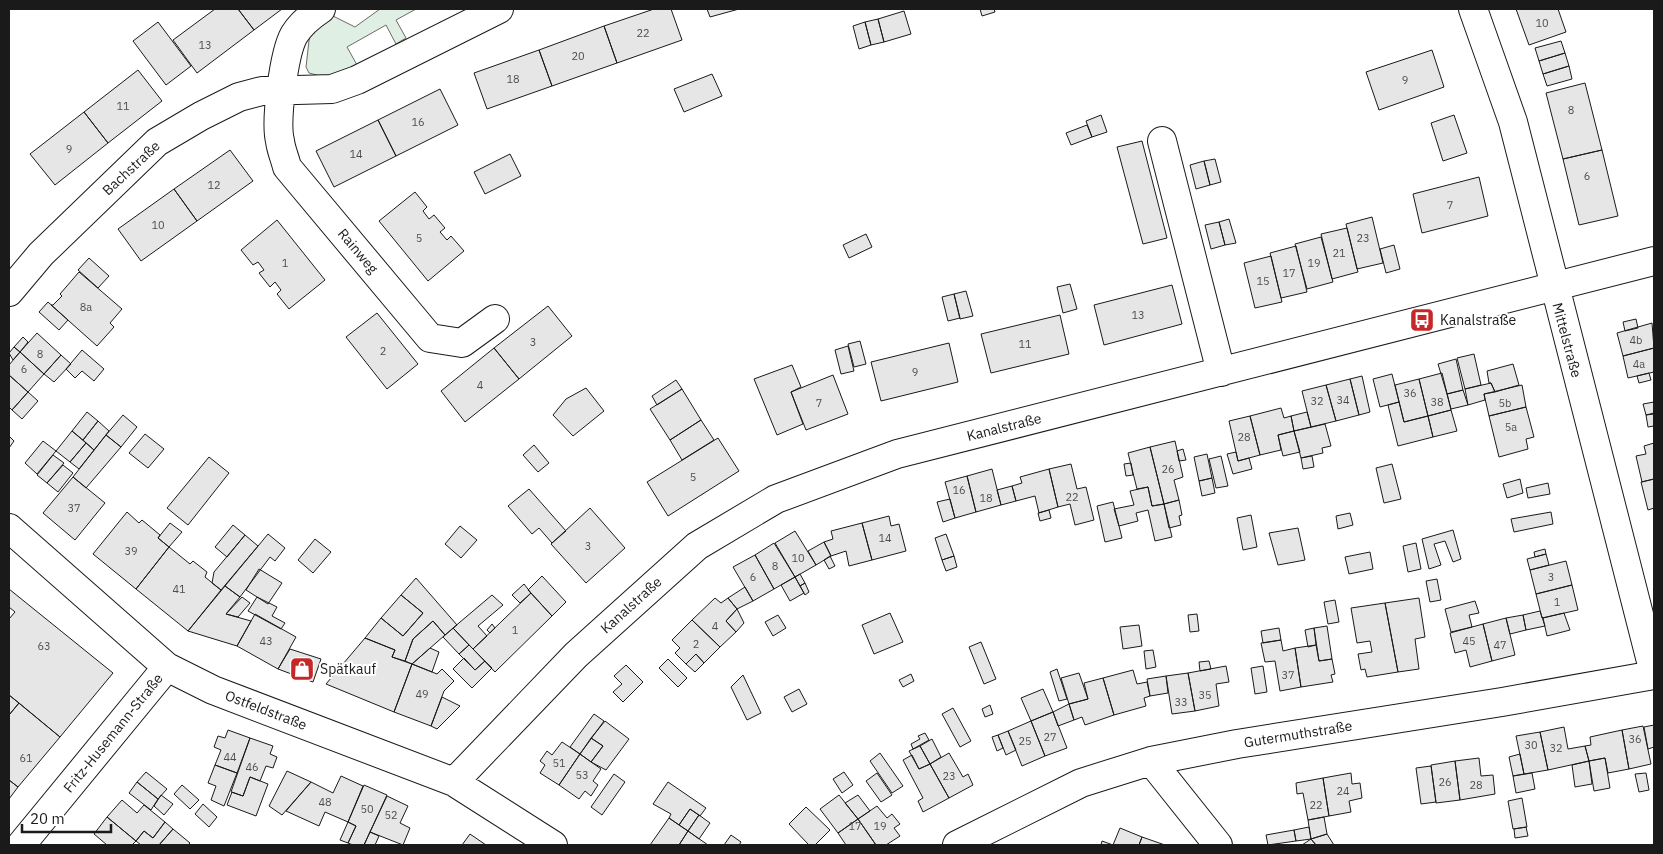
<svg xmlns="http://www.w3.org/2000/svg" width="1663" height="854" font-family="'IBM Plex Sans',sans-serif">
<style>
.green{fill:#e0efe3;stroke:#6a6a6a}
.building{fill:#e6e6e6;stroke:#1a1a1a}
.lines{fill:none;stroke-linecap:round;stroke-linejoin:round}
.minor-casing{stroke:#1a1a1a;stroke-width:30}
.minor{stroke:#fff;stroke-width:28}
.labels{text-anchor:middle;stroke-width:4;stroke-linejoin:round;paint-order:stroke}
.number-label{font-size:11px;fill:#4d4d4d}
.street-label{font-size:14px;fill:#1a1a1a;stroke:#fff}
.poi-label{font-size:14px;fill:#1a1a1a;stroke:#fff;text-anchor:start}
</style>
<rect width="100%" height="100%" fill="#fff"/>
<!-- green -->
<path class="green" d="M380 9H416L396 20 406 38 396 44 386 25 347 47 357 65 324 77 309 73 306 67 310 32 333 16 355 27Z"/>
<!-- building -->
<path class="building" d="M215 9H238L254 30 197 73 173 40Z
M238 9H282L254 30Z
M654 9H671L682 40 617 63 604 26Z
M707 9H739L710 17Z
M980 9H994L995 12 982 16Z
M1516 9H1558L1566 32 1529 45Z
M904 11 911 34 884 42 878 19Z
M878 19 884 42 871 45 865 22Z
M158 22 191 66 166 85 133 41Z
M865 22 871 45 859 49 853 26Z
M604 26 617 63 552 86 539 50Z
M1561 41 1565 53 1539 61 1535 48Z
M539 50 552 86 487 109 474 73Z
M1432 50 1444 87 1379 110 1366 72Z
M1565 53 1569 66 1543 74 1539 61Z
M1569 66 1572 79 1547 86 1543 74Z
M138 70 162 101 108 143 84 112Z
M712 74 722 96 684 112 674 89Z
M1585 83 1602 150 1563 159 1546 93Z
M440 89 458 125 396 156 378 120Z
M84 112 108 143 55 185 30 154Z
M1101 115 1107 132 1092 137 1086 121Z
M1454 115 1467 153 1443 161 1431 123Z
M378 120 396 156 334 187 316 151Z
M1087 125 1092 137 1071 145 1066 133Z
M1142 141 1167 238 1143 244 1117 147Z
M230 150 253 181 197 221 174 189Z
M1602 150 1618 216 1579 225 1563 159Z
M510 154 521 176 485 194 474 172Z
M1215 159 1221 182 1210 185 1204 161Z
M1204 161 1210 185 1196 189 1190 165Z
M1479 177 1488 216 1422 233 1413 194Z
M174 189 197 221 141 261 118 229Z
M415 192 427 207 423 211 429 219 434 215 445 228 440 232 447 240 451 236 464 251 428 281 379 221Z
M1372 217 1383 263 1357 269 1346 224Z
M1229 219 1236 243 1225 245 1219 222Z
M277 220 325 280 289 309 277 294 281 290 275 282 270 287 259 273 264 270 258 262 253 265 241 250Z
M1219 222 1225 245 1211 249 1205 225Z
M1347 228 1358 272 1332 279 1321 234Z
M866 234 872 247 849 258 843 245Z
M1321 237 1333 282 1307 289 1295 244Z
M1394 245 1400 269 1386 273 1380 249Z
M1296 246 1307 292 1281 298 1270 253Z
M1271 256 1282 302 1255 308 1244 263Z
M89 258 109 276 98 288 78 270Z
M79 272 122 309 110 323 114 327 97 346 51 305H53L62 296 60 294Z
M1070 284 1077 309 1063 313 1057 287Z
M1172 285 1182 324 1104 345 1094 305Z
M966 291 973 316 960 319 954 294Z
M954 294 960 318 948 321 942 297Z
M48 302 68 320 59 330 39 312Z
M548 306 572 336 519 379 494 348Z
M377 313 418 364 387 389 346 337Z
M1060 315 1069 354 991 373 981 334Z
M1636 319 1638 328 1625 331 1623 322Z
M1652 323 1654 348 1623 356 1617 333Z
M37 333 61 355 44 374 20 352Z
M23 337 28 342 20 352 14 347Z
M860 341 866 364 854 367 848 344Z
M949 343 958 382 881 401 871 362Z
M848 346 854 371 841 374 835 350Z
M14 347 20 352 13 360 9 353Z
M494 348 519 379 465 422 441 391Z
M1654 348V372L1628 378 1623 356Z
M82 350 104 369 94 381 82 371 75 378 66 369Z
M20 352 44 374 28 392 9 375V365Z
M1474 354 1481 385 1465 389 1457 358Z
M61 355 71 364 54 382 44 374Z
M1456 359 1463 390 1447 394 1438 364Z
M1513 364 1519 385 1495 392 1491 383H1489L1487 371Z
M792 365 801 387 791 392 803 424 777 435 754 379Z
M1442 373 1451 410 1428 416 1419 379Z
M1649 373 1651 380 1639 383 1637 376Z
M1392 374 1399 402 1380 407 1373 379Z
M9 375 28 392 12 410 9 407Z
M833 375 848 414 806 430 791 392Z
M1362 376 1370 412 1359 415 1350 379Z
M1350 379 1359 415 1336 421 1326 385Z
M1419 379 1428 416 1404 422 1395 385Z
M676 380 682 389 657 405 652 396Z
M1491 383 1495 392 1484 394 1485 400 1468 405 1465 389Z
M1326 385 1336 421 1311 427 1302 391Z
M1522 385 1526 407 1489 416 1484 394Z
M586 388 604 411 573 436 553 415 566 399Z
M682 389 701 420 670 440 650 409Z
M1463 390 1468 405 1451 409 1447 394Z
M28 392 38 401 22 419 12 410Z
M1399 402 1404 422 1428 416 1433 437 1398 446 1388 405Z
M1654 402V413L1646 415 1643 404Z
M1526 407 1534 437 1526 439 1528 449 1499 457 1489 416Z
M1281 408 1284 418 1291 416 1294 431 1278 435 1281 450 1260 455 1250 416Z
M1451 410 1457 431 1433 437 1428 416Z
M87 412 98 421 83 440 72 431Z
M1307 412 1311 427 1294 431 1291 416Z
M1654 414V426L1648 427 1646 415Z
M123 415 137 427 121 447 106 435Z
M1250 416 1260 455 1238 461 1229 421Z
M701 420 714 440 682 460 670 440Z
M98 421 109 431 94 450 83 440Z
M1325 424 1331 446 1322 448 1323 453 1301 458 1294 431Z
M72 431 86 443 70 462 56 451Z
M1294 431 1300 452 1283 456 1278 435Z
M145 434 164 449 148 468 129 453Z
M106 435 121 447 86 488 73 477Z
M9 436 14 441 9 448Z
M718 438 739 471 668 516 647 482Z
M43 441 56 451 37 474 25 463Z
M1175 441 1183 477 1174 480 1179 500 1164 504 1150 447Z
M86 443 94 450 79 469 70 462Z
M1654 443V479L1642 482 1636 456 1646 454 1644 446Z
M534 445 549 463 538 472 523 455Z
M1150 447 1164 504 1152 506 1148 487 1137 489 1128 453Z
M1183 449 1186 460 1179 461 1177 451Z
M1236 452 1238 461 1249 458 1252 469 1233 474 1227 454Z
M1207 454 1212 478 1199 481 1194 457Z
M53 455 64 463 47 483 37 475Z
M1221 456 1228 486 1216 488 1209 459Z
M1312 456 1314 467 1303 469 1301 458Z
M209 457 229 473 188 525 167 508Z
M1131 463 1133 475 1126 476 1124 464Z
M1071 464 1077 489 1086 487 1094 520 1075 525 1070 504 1058 507 1049 469Z
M1392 464 1401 499 1384 503 1376 468Z
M63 465 73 473 58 492 47 483Z
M992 469 1001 505 976 512 967 476Z
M1049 469 1058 507 1039 513 1035 496 1016 501 1012 486 1022 483 1020 477Z
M967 476 976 512 955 518 945 482Z
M73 477 105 503 75 540 43 513Z
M1212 478 1215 493 1202 496 1199 481Z
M1520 479 1523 493 1507 498 1503 484Z
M1654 479V508L1648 510 1641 482Z
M1548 483 1550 494 1528 498 1526 488Z
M1012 486 1016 501 1001 505 997 490Z
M1148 487 1152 506 1164 504 1172 537 1155 541 1148 510 1136 513 1138 521 1119 526 1114 509 1134 505 1130 491Z
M529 489 566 531 552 543 539 528 532 534 508 506Z
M950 499 955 518 943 522 937 502Z
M1179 500 1182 515 1179 516 1181 525 1169 528 1164 504Z
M1113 502 1122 538 1105 542 1097 506Z
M590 508 625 548 586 583 551 544Z
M1049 510 1051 518 1040 521 1038 513Z
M127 512 139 523 142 520 160 535 158 538 169 547 136 589 93 554Z
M1551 512 1553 524 1514 532 1511 519Z
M1350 513 1353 525 1338 529 1336 516Z
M1251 515 1257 547 1243 550 1237 518Z
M889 516 891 526 899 524 906 551 872 560 862 523Z
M170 523 182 532 169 547 158 538Z
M862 523 872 560 849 566 846 551 831 556 824 542 833 539 831 531Z
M233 525 245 535 227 557 215 547Z
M460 526 477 540 461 558 445 544Z
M1298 528 1305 560 1278 565 1269 533Z
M1453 530 1461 559 1453 562 1445 541 1434 544 1441 565 1429 569 1422 539Z
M795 531 816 565 795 577 775 543Z
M268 534 285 548 275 561 270 557 240 597 225 586Z
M946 534 954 556 942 560 935 538Z
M245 535 258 546 221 590 212 583 214 572Z
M315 539 331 552 313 573 298 560Z
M824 542 831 556 816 565 808 551Z
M774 543 795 577 774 589 755 555Z
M1416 543 1421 569 1408 572 1403 546Z
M169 547 190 564 193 561 207 572 205 577 221 590 188 631 136 589Z
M1545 549 1546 554 1535 557 1534 552Z
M1370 552 1373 569 1349 574 1345 557Z
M1546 554 1549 565 1530 570 1527 559Z
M755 555 774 589 753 601 733 567Z
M830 556 835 566 829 569 824 560Z
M954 556 957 567 946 571 942 560Z
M1566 561 1572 585 1536 594 1530 570Z
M259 569 282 583 268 604 246 590Z
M800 574 805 583 800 586 795 577Z
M542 576 566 602 552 616 528 590Z
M795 577 804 593 790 601 781 585Z
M416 578 457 625 445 635 433 621 413 639 405 661 392 657 395 650 365 638 381 618 403 636 423 613 401 595Z
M1437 579 1441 600 1430 602 1426 581Z
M805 583 809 592 805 595 800 586Z
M524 584 531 593 520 603 512 595Z
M1572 585 1578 610 1542 618 1536 594Z
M225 586 240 597 226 614 251 621 237 646 188 631Z
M745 587 753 601 737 609 728 598Z
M9 589 113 673 60 737 9 695V619L15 612 9 607Z
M531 593 552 616 495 672 473 649Z
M401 595 423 613 403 636 381 618Z
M492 595 503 605 478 626 487 636 473 649 453 628Z
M242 597 250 603 238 617 226 614Z
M257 597 277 607 272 616 285 623 281 629 248 611Z
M715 598 721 603 728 598 737 609 726 621 736 632 720 647 692 620Z
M1419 598 1425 637 1415 639 1419 669 1398 672 1385 603Z
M1335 600 1339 622 1328 624 1324 602Z
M1475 601 1479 613 1469 615 1472 627 1451 632 1445 609Z
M1385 603 1398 672 1367 677 1365 669 1361 670 1358 654 1372 652 1370 641 1357 643 1351 608Z
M737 609 744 623 736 632 726 621Z
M1540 611 1545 626 1526 630 1523 615Z
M890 613 903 642 874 654 862 625Z
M1564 613 1570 630 1547 636 1543 618Z
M255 614 296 637 278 669 237 646Z
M1197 614 1199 631 1190 632 1188 615Z
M778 615 786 628 773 636 765 622Z
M1523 615 1526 630 1510 634 1506 618Z
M1506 618 1515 655 1492 661 1483 624Z
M692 620 720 647 704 663 696 654 686 664 675 653 680 648 672 640Z
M433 621 445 635 412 664 405 661 413 639Z
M492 624 495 628 490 633 487 630Z
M1483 624 1492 661 1470 667 1466 650 1455 653 1450 633Z
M1139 625 1142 646 1123 649 1120 627Z
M1327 626 1332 659 1319 661 1314 628Z
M453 628 469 645 459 654 443 637Z
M1279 628 1281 640 1263 643 1261 631Z
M1314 628 1316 645 1308 647 1305 630Z
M365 638 395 650 392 657 412 664 394 712 326 684Z
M1281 640 1283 651 1295 648 1301 687 1280 691 1275 661 1265 662 1261 643Z
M981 642 996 679 984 684 969 647Z
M469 645 485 661 475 670 459 654Z
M1316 645 1319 661 1332 659 1335 674 1331 675 1333 682 1301 687 1295 648Z
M430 648 439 652 432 672 412 664Z
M290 649 321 659 313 682 278 669Z
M1153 650 1156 667 1146 669 1144 651Z
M696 654 704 663 695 672 686 664Z
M464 658 475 670 485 661 492 668 472 688 453 669Z
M668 659 687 678 678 687 659 668Z
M1209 661 1211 669 1200 671 1199 662Z
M412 664 437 674 442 669 454 681 444 691 431 726 394 712Z
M626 665 643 682 623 702 613 692 622 684 614 676Z
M1226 666 1229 682 1216 684 1219 706 1195 711 1188 673Z
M1263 666 1267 692 1255 694 1251 668Z
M1057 669 1067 699 1059 701 1050 672Z
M1133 670 1137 684 1147 682 1150 696 1144 698 1146 706 1114 715 1103 678Z
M1079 673 1088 699 1069 704 1061 678Z
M1188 673 1195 711 1172 714 1166 676Z
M911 674 914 681 903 687 899 680Z
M743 675 761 713 747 720 731 687Z
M1166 676 1168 693 1150 696 1147 679Z
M1103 678 1114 715 1085 725 1082 717 1074 720 1069 704 1088 699 1084 683Z
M799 689 807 704 792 712 784 697Z
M1043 689 1053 712 1031 721 1021 698Z
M9 695 19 703 9 715Z
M442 697 460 706 437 729 431 726Z
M19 703 60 737 18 787 9 780V715Z
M1069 704 1074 720 1058 726 1053 712Z
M990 705 993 714 985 717 982 709Z
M953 708 971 741 960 747 942 714Z
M1053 712 1067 748 1045 756 1031 721Z
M594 714 604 721 580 754 570 747Z
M605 721 629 739 606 770 591 762 603 746 591 738Z
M1031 721 1045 756 1022 766 1008 731Z
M1654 725V747L1648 749 1644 727Z
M1643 726 1651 764 1629 769 1622 730Z
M1564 727 1568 749 1585 746 1589 761 1548 770 1540 732Z
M228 730 250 738 237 773 215 765 221 750 214 747 218 736 225 738Z
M1622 730 1629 769 1608 773 1605 758 1589 761 1585 746 1591 745 1590 737Z
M1008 731 1016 750 1006 755 998 735Z
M1540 732 1548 770 1524 774 1516 736Z
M925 733 929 740 913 749 911 744 920 739 918 736Z
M998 735 1003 748 997 751 992 737Z
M250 738 273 746 270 754 277 757 273 768 266 766 260 781 250 777 243 796 231 792Z
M591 738 603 746 591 762 580 754Z
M932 739 941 757 930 764 920 746Z
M562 742 580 754 559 785 540 773 545 765 540 761 547 751 552 755Z
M920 746 930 764 919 769 909 751Z
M880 753 903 786 892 793 870 761Z
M949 753 963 777 968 774 973 785 949 798 930 764Z
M580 754 601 769 593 781 598 785 591 796 585 791 579 799 559 785Z
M1520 754 1524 774 1513 776 1509 757Z
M912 755 919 769 930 764 949 798 923 812 918 801 923 798 903 760Z
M1479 758 1481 776 1493 775 1495 794 1460 800 1455 761Z
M1605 758 1610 788 1594 791 1589 761Z
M1455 761 1460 800 1436 803 1431 765Z
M1589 761 1592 784 1575 787 1572 765Z
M215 765 237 773 224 806 211 800 216 786 208 783Z
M1431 766 1436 802 1421 804 1416 768Z
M287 771 311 782 282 815 269 806Z
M146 772 167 789 158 799 137 782Z
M844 772 853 785 842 793 833 779Z
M877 773 892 795 881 802 866 781Z
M1351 773 1352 784 1360 783 1362 798 1349 801 1351 812 1329 816 1323 778Z
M1532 773 1535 789 1516 793 1513 776Z
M1646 773 1649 790 1639 792 1635 774Z
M614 774 625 782 602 815 591 807Z
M341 776 363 786 348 822 325 812 319 826 286 811 311 782 333 793Z
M250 777 268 784 256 816 227 805 232 792 243 796Z
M1323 778 1329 816 1308 820 1303 793 1297 794 1296 783Z
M9 780 18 787 9 799Z
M137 782 158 799 151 810 129 793Z
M668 782 706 808 700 816 690 809 679 825 669 818 671 814 653 804Z
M182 785 199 800 190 809 174 794Z
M364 785 387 795 364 845H353L348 843 356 826 348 822Z
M161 795 173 804 164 815 154 806Z
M839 795 858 819 838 833 820 809Z
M858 795 870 811 858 819 845 803Z
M387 796 408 806 400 823 410 828 403 845 370 832Z
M1522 798 1527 827 1513 829 1508 801Z
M122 800 137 813 144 805 165 822 153 838 144 831 136 841 107 817Z
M203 804 217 817 209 827 195 814Z
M877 806 887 818 892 814 900 824 894 828 900 836 886 845H876L858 819Z
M806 807 830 830 815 845H809L789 824Z
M690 809 699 815 688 831 679 825Z
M699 815 710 823 699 839 688 831Z
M107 817 136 841 132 845H107L94 834Z
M1324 817 1327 834 1311 839 1308 820Z
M669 818 688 831 679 845H650Z
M858 819 876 845H846L838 833Z
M165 822 173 829 159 845H141L136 841 144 831 153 838Z
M348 822 356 826 348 843 340 840Z
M1309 827 1311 839 1296 841 1294 830Z
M1526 827 1528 836 1515 838 1514 829Z
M1120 828 1142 837 1139 845H1101L1102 841 1113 845Z
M173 829 190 843 188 845H159Z
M1294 830 1296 841 1268 845 1266 835Z
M688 831 708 845H679Z
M370 832 379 836 375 845H364Z
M470 834 486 845H462Z
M1327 834 1334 845H1316L1311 839Z
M731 835 741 842 739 845H724Z
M1142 837 1165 845H1139Z
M1311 839 1316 845H1302Z"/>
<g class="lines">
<defs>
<path id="minor" d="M321 9C312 15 300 25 294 35 284 53 275 121 280 141 281 150 285 158 287 167L430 338 462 343 495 319
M1473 9 1513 122 1654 673
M1162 141 1221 372
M9 292 41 254 157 142 201 116 239 97 262 91 332 89 357 80 499 9
M9 528 167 667 213 690 454 782 553 845
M1151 761 1218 845
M454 782 576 655 697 546 776 499 897 454 1654 261
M21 845 167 667
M957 845 1081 783 1151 761 1237 744 1502 702 1654 675"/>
</defs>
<!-- minor casing -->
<use href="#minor" class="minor-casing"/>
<!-- minor -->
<use href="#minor" class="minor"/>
</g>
<!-- icons -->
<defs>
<symbol id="bus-square" viewBox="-11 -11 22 22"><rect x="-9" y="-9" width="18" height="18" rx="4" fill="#c62828" stroke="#fff"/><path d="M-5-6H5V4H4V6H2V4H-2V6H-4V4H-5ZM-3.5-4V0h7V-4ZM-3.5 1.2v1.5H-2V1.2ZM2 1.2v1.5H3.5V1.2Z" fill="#fff"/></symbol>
<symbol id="shop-square" viewBox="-11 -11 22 22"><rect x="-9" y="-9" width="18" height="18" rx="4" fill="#c62828" stroke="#fff"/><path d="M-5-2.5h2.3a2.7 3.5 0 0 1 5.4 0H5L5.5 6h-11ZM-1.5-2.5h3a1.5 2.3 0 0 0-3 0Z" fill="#fff"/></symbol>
</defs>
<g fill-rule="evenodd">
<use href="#bus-square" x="1408" y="306" width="28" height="28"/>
<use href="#shop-square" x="288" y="655" width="28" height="28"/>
</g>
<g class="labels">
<!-- number labels -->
<g class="number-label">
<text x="1542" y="27">10</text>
<text x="643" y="37">22</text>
<text x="205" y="49">13</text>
<text x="578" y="60">20</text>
<text x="513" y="83">18</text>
<text x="1405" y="84">9</text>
<text x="123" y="110">11</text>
<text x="1571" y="114">8</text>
<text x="418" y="126">16</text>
<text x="69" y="153">9</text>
<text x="356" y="158">14</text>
<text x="1587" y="180">6</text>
<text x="214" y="189">12</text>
<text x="1450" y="209">7</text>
<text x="158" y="229">10</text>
<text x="419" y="242">5</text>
<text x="1363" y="242">23</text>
<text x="1339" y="257">21</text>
<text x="285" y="267">1</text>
<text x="1314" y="267">19</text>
<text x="1289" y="277">17</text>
<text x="1263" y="285">15</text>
<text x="86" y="311">8a</text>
<text x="1138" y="319">13</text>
<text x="1636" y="344">4b</text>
<text x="533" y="346">3</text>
<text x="1025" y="348">11</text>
<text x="383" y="355">2</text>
<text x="40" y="358">8</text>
<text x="1639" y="368">4a</text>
<text x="24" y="373">6</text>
<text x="915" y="376">9</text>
<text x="480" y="389">4</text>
<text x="1410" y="397">36</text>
<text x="1343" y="404">34</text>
<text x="1317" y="405">32</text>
<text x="1437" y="406">38</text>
<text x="819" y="407">7</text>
<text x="1505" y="407">5b</text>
<text x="1511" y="431">5a</text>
<text x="1244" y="441">28</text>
<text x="1168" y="473">26</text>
<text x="693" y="481">5</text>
<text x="959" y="494">16</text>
<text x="1072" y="501">22</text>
<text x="986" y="502">18</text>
<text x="74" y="512">37</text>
<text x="885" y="542">14</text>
<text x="588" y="550">3</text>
<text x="131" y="555">39</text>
<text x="798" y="562">10</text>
<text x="775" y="570">8</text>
<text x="753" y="581">6</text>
<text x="1551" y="581">3</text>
<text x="179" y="593">41</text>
<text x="1557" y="606">1</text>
<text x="715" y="630">4</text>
<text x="515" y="634">1</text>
<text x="266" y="645">43</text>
<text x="1469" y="645">45</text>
<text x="696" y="648">2</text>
<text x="1500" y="649">47</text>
<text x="44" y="650">63</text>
<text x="1288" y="679">37</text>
<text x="422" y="698">49</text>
<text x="1205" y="699">35</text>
<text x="1181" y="706">33</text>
<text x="1050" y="741">27</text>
<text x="1635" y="743">36</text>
<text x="1025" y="745">25</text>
<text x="1531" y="749">30</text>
<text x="1556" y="752">32</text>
<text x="230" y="761">44</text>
<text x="26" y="762">61</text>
<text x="559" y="767">51</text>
<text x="252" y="771">46</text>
<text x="582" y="779">53</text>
<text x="949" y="780">23</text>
<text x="1445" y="786">26</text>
<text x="1476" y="789">28</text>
<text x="1343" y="795">24</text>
<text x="325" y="806">48</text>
<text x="1316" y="809">22</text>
<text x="367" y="813">50</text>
<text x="391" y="819">52</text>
<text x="855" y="830">17</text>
<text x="880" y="830">19</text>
</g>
<!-- street labels -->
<g class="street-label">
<text transform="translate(131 168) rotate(-43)" y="5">Bachstraße</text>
<text transform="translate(358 251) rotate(50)" y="5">Rainweg</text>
<text transform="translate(1567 340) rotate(75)" y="5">Mittelstraße</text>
<text transform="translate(1004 427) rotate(-14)" y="5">Kanalstraße</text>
<text transform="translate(631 605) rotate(-42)" y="5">Kanalstraße</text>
<text transform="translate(266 710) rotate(21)" y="5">Ostfeldstraße</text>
<text transform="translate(113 733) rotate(-51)" y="5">Fritz-Husemann-Straße</text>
<text transform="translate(1298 734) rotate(-9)" y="5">Gutermuthstraße</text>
</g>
<!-- poi labels -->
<g class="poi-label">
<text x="1440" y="325">Kanalstraße</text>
<text x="320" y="674">Spätkauf</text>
</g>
</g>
<!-- border -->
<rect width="1663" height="854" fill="none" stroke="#1a1a1a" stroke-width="20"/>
<!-- scale -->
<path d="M22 824v8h89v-8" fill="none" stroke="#1a1a1a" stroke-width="2.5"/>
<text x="30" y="824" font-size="15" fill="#1a1a1a" stroke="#ffffff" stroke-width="4" paint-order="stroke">20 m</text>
</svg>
